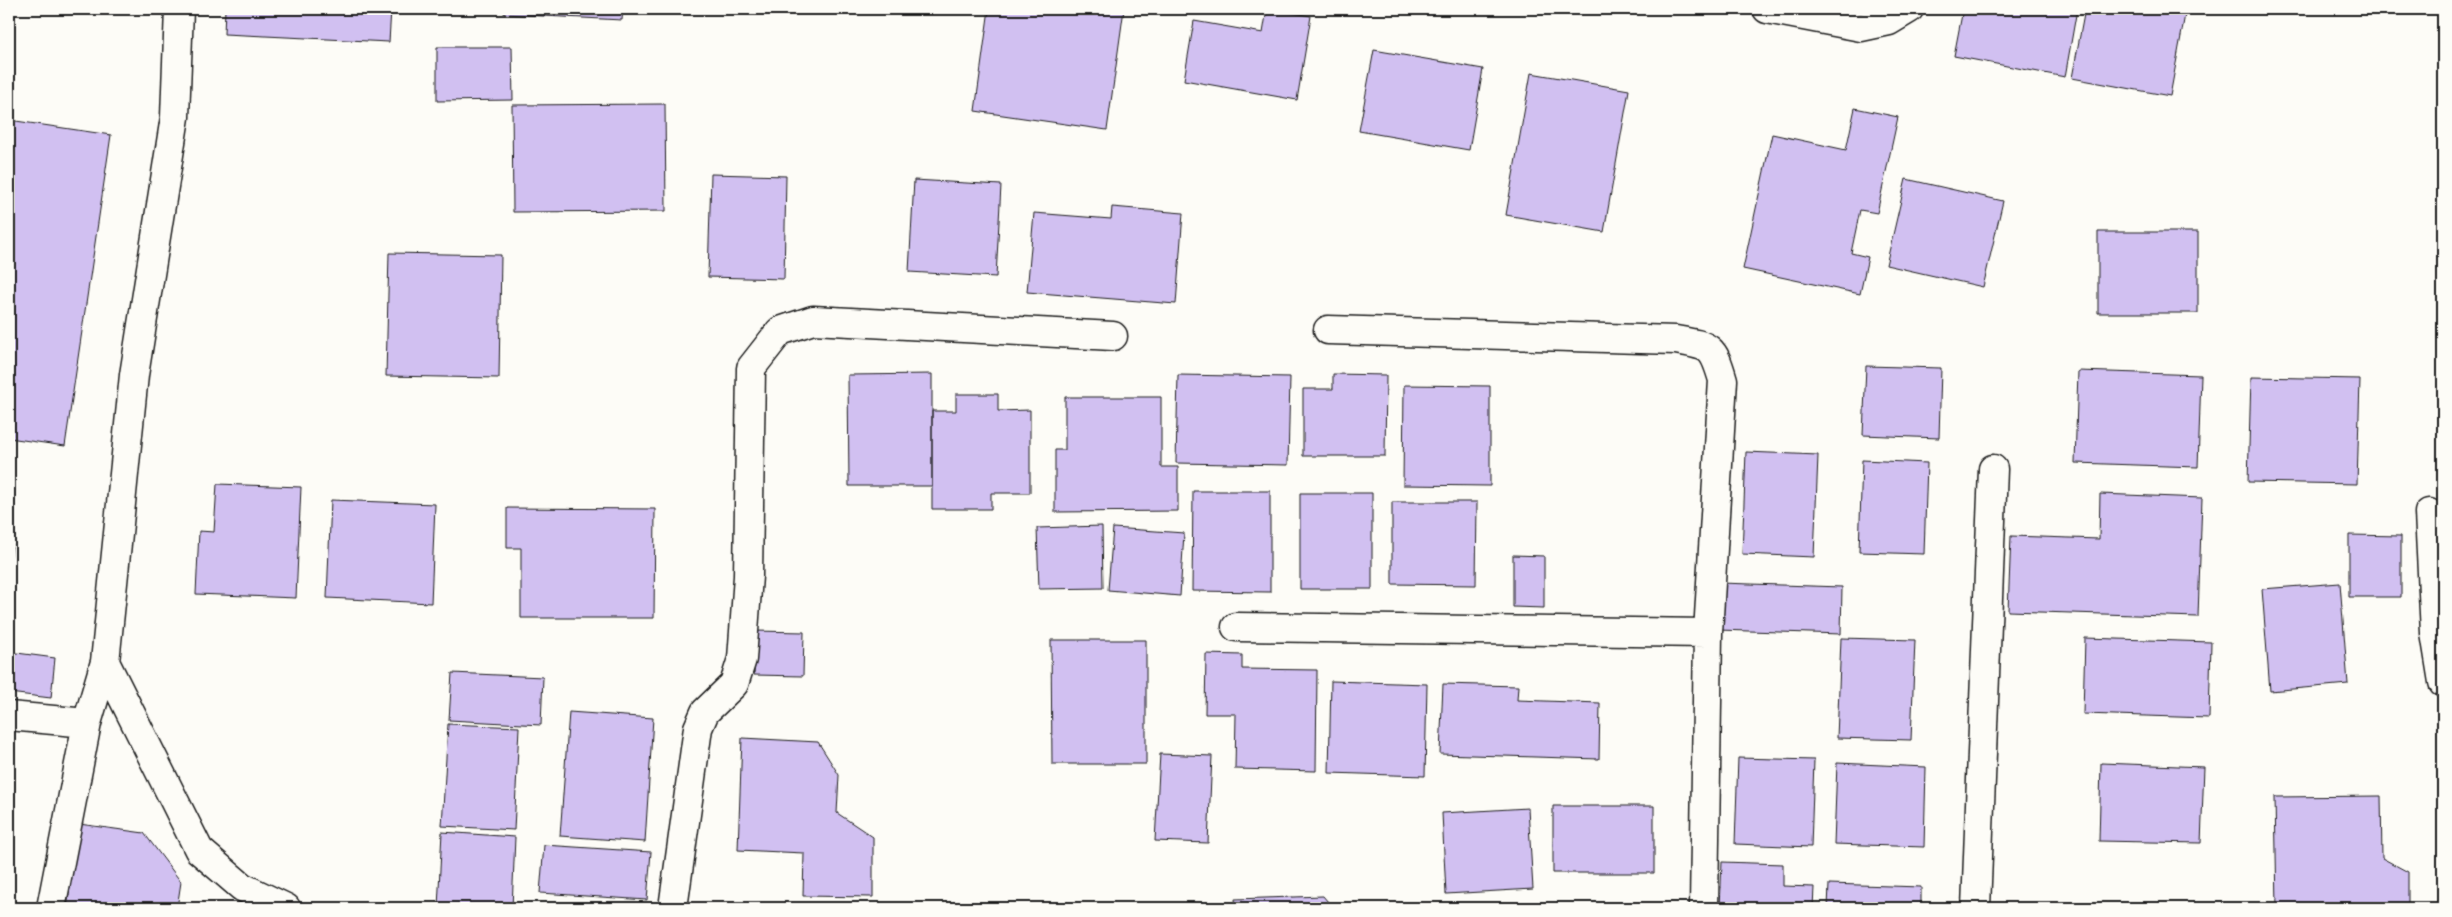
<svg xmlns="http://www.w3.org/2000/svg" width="2452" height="917" font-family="'Architects Daughter',sans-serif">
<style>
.building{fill:#d1c0f1;stroke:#1c1c1c}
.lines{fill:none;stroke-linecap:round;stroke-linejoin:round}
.minor-casing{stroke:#1c1c1c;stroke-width:31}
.minor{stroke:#fdfcf7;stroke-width:28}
</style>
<rect width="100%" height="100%" fill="#fdfcf7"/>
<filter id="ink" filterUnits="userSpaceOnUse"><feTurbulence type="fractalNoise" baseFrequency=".02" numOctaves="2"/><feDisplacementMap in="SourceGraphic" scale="10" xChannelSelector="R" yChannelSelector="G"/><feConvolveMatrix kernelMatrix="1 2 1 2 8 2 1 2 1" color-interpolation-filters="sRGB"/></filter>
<g filter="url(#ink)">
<!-- building -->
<path class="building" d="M225 9H391L389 42 224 34Z
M505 9H623L622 20 504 14Z
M989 9H1124L1107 130 975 111Z
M1267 9 1311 16 1297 100 1184 80 1194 21 1263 33Z
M1963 9H2077L2065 77 1954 56Z
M2085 9H2186L2170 96 2072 78Z
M437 47H512L513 100 437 101Z
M1374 50 1483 69 1469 150 1359 131Z
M1531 73 1629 90 1604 232 1506 215Z
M665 104 666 211 513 212 512 105Z
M1855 108 1898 117 1877 213 1860 210 1851 253 1868 257 1860 294 1743 269 1772 134 1846 150Z
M9 120 111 135 65 446 9 438Z
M711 174 786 176 784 279 708 277Z
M1906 179 2003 201 1983 287 1886 265Z
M914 180 1001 185 996 277 909 272Z
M1112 207 1183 213 1176 304 1027 292 1034 213 1111 219Z
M2098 232H2198V313H2098Z
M389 253 501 255 499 378 386 376Z
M1866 366 1941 368 1939 438 1863 435Z
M2078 371 2201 375 2198 467 2075 463Z
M932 374V486H849L848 375Z
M1333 374 1386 375 1385 456H1303V389H1333Z
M1178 375 1290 377 1288 465 1176 463Z
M2251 377 2360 379 2357 484 2248 482Z
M1404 385 1490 386V486L1403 485Z
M956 394H998V411L1030 410V493H991V509H932V411H956Z
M1065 397H1161V467H1178V511L1055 512V450H1065Z
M1746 452 1818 455 1814 557 1742 554Z
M1862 460 1927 463 1924 554 1859 552Z
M217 484 301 487 296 598 196 594 199 531 214 532Z
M1193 491H1270V592L1192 591Z
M1300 493H1372V589H1300Z
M2100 494 2202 498 2198 617 2008 611 2011 536 2099 539Z
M331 500 435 504 431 603 327 598Z
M1392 502H1477L1476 585 1392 584Z
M507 508 655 509 654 618H521V548H507Z
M1102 526 1103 588 1039 589 1037 528Z
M1113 528 1184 533 1180 596 1108 590Z
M2349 535 2401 536V597H2349Z
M9 543 12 544 9 571Z
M1513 555 1544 556V608L1513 607Z
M1720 583 1842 587 1841 634 1718 630Z
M2340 583 2348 684 2270 691 2262 589Z
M755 631 804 632 803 676 754 675Z
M1841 638 1915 640 1911 740 1837 738Z
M2085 638 2211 642 2209 718 2083 714Z
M1051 640H1146V764H1052Z
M9 652 55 658 51 698 9 693Z
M1206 654 1242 655V669L1317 670 1316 771 1235 769 1236 714H1205Z
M452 673 543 677 541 725 449 720Z
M1331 681 1427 684 1425 776 1329 773Z
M1443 684 1518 686 1517 700 1600 703 1599 759 1440 754Z
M569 712 653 718 645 842 560 836Z
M448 724 519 727 514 830 442 826Z
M742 738 818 742 839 775 837 813 873 837V897L803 896 804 853 738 850Z
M1160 754 1212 756 1208 843 1155 841Z
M1738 758 1814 760 1811 847 1735 844Z
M1837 763 1926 767 1924 847 1834 844Z
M2101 763 2204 767 2201 843 2099 841Z
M2381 796 2382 858 2408 872V908H2277L2275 797Z
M1553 806H1654V873H1553Z
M1528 808 1533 889 1446 894 1442 813Z
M79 824 144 833 181 882 177 908H67Z
M442 832 515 837 512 908 438 907Z
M544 845 651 852 647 900 540 893Z
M1722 862 1783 864V886L1814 887 1813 908H1720Z
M1829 884 1921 887V908H1828Z
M1323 896 1333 908H1236L1235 899Z"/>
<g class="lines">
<defs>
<path id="minor" d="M179 9 175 117 134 375 105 662 199 850 242 887 286 908
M1767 9 1861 27 1889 21 1909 9
M1328 330 1676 340C1711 346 1713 346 1723 380L1708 633 1704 908
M2429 513 2435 633 2443 682
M1236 627 1708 633
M9 716 87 723
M51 908 87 723 105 662
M673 908 698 728 705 712 734 684 742 659 748 576 751 368 780 331 813 320 1113 336
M1976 908 1993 469"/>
</defs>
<!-- minor casing -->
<use href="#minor" class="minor-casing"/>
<!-- minor -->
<use href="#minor" class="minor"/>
</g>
</g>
<!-- margin -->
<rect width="2452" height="917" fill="none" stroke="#fdfcf7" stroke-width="30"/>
<rect x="15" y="15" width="2422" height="887" fill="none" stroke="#1c1c1c" stroke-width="2" filter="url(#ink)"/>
</svg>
